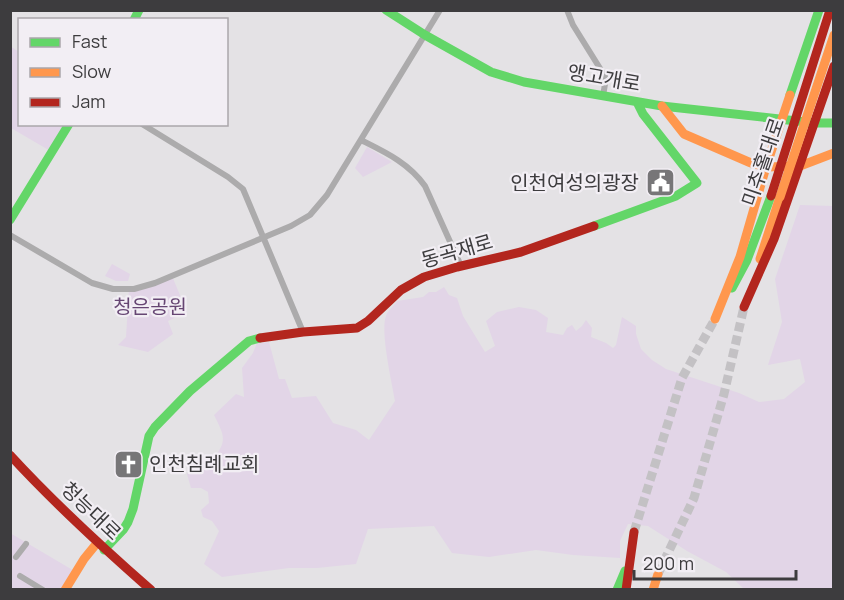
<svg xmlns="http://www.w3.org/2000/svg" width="844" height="600" font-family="Manrope,'Noto Sans KR',sans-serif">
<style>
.green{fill:#e2d5e7}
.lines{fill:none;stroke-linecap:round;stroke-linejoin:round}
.secondary-tunnel{stroke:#c3c1c4;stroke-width:9;stroke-dasharray:9 4.5;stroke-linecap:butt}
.street{stroke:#acabac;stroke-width:6}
.fast{stroke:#63d668;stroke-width:9}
.slow{stroke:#ff974d;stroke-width:9}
.jam{stroke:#b3261e;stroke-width:9}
.slow-bridge{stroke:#ff974d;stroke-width:9}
.jam-bridge{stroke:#b3261e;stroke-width:9}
.labels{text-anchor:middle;stroke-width:4.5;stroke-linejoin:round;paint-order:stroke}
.street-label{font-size:20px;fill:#3d3c3e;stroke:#f2eef4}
.poi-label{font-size:20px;fill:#3d3c3e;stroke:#f2eef4;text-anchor:end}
.park-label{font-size:20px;fill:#664673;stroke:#f2eef4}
</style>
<rect width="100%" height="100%" fill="#e4e2e5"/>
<!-- green -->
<path class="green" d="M10 46 19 52 20 124 69 125 52 152 11 128Z
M367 147 392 162 363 177 355 168Z
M800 205 833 206V589H744L726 572 687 551 648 526 628 524 620 541V558L573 555 536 550 489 557 452 553 434 526 368 529 356 564 317 568H289L222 577 204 564 219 531 212 521 203 517 201 510 209 503 208 492 201 488H191L187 474 203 458 213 459C228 441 224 435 214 415L236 394 244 397 242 368 253 353 257 343 269 342 279 379H285L292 398 316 396 333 423 356 430 369 440 395 401C392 383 380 332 386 316 387 311 394 306 397 301L423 297 429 292H436L444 287 449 295 457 298 463 316 485 352 495 346 486 321 497 312 519 307 536 310 548 318 546 332 563 335 567 328 572 325 576 331 582 326 586 320 592 328 591 337 606 343 613 348 616 345 622 317 636 326V334L641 349 652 360 666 369 739 393 759 402 784 399 805 382 800 359 768 365 782 322 775 279Z
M112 264 130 274 128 281H116L105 276Z
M172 276 187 312 168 321 173 334 148 352 118 345 126 337 129 289Z
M10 533 76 572 65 589H11Z"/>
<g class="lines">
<!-- secondary-tunnel -->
<path class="secondary-tunnel" d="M634 532 682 378 715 319
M658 574 694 498 724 394 744 307"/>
<!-- street -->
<path class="street" d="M567 10 573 25 606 78 603 96
M142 124 228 177 243 189 303 332
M361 140C385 152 409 163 425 186L461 266
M10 235 92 283 113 289H134L155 283 291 226 310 215 327 195 440 10
M16 557 26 544
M20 576 43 590"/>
<!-- fast -->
<path class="fast" d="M386 10 425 35 491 72 524 82 662 106 815 123H834
M134 20 139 10
M790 95 819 10
M10 220 69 124
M594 226 676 196 697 183 643 114 637 102
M732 288 747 260 771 196
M104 550 123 530 128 522 133 509 149 436 155 427 190 391 249 341 260 338
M617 590 625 571"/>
<!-- slow -->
<path class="slow" d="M662 106 684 134 751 163 766 167 800 166 834 153
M760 259 780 197
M715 319 740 257 766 167 790 95
M65 590 84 559 97 543
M653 590 658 574"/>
<!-- jam -->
<path class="jam" d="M744 307 774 239 834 66
M260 338 303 332 357 328 368 321 401 290 424 277 457 267 521 252 594 226
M10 455C54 503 102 547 151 590
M626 590 634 532"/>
<!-- slow-bridge -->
<path class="slow-bridge" d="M780 197 834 35"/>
<!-- jam-bridge -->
<path class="jam-bridge" d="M771 196 830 10"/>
</g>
<!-- icons -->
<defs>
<symbol id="civic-square" viewBox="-11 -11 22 22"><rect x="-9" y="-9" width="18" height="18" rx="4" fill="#777678" stroke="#f2eef4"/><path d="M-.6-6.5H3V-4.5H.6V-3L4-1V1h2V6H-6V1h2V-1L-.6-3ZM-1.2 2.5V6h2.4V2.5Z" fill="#fff"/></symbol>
<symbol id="church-square" viewBox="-11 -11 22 22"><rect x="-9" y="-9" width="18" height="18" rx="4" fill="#777678" stroke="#f2eef4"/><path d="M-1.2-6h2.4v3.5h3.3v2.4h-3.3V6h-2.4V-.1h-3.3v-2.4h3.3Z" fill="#fff"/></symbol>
</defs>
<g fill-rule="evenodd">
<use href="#civic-square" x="644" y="166" width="33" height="33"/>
<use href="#church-square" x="112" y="448" width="33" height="33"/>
</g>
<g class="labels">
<!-- street labels -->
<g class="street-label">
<text transform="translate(604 78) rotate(10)" y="7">앵고개로</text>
<text transform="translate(763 162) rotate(-71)" y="7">미추홀대로</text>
<text transform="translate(457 251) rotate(-16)" y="7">동곡재로</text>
<text transform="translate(91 511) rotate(44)" y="7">청능대로</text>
</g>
<!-- poi labels -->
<g class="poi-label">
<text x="639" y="190">인천여성의광장</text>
<text x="149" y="471" text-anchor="start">인천침례교회</text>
</g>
<!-- park labels -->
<g class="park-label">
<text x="150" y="314">청은공원</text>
</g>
</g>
<!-- border -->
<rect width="844" height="600" fill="none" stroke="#3d3c3e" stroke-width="24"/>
<!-- legend -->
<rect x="18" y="18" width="210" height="108" fill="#f2eef4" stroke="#aaa7ab" stroke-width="1.5"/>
<rect x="30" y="38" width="30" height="9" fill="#63d668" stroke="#aaa7ab" stroke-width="1.5"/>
<text x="72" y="48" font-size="18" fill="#3d3c3e">Fast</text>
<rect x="30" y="68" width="30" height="9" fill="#ff974d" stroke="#aaa7ab" stroke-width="1.5"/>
<text x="72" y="78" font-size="18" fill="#3d3c3e">Slow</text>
<rect x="30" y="98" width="30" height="9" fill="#b3261e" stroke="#aaa7ab" stroke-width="1.5"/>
<text x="72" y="108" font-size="18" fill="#3d3c3e">Jam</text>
<!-- scale -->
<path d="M634 570v9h162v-9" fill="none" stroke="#3d3c3e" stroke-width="3"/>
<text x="643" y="570" font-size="18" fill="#3d3c3e" stroke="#f2eef4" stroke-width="4.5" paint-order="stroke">200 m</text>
</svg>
